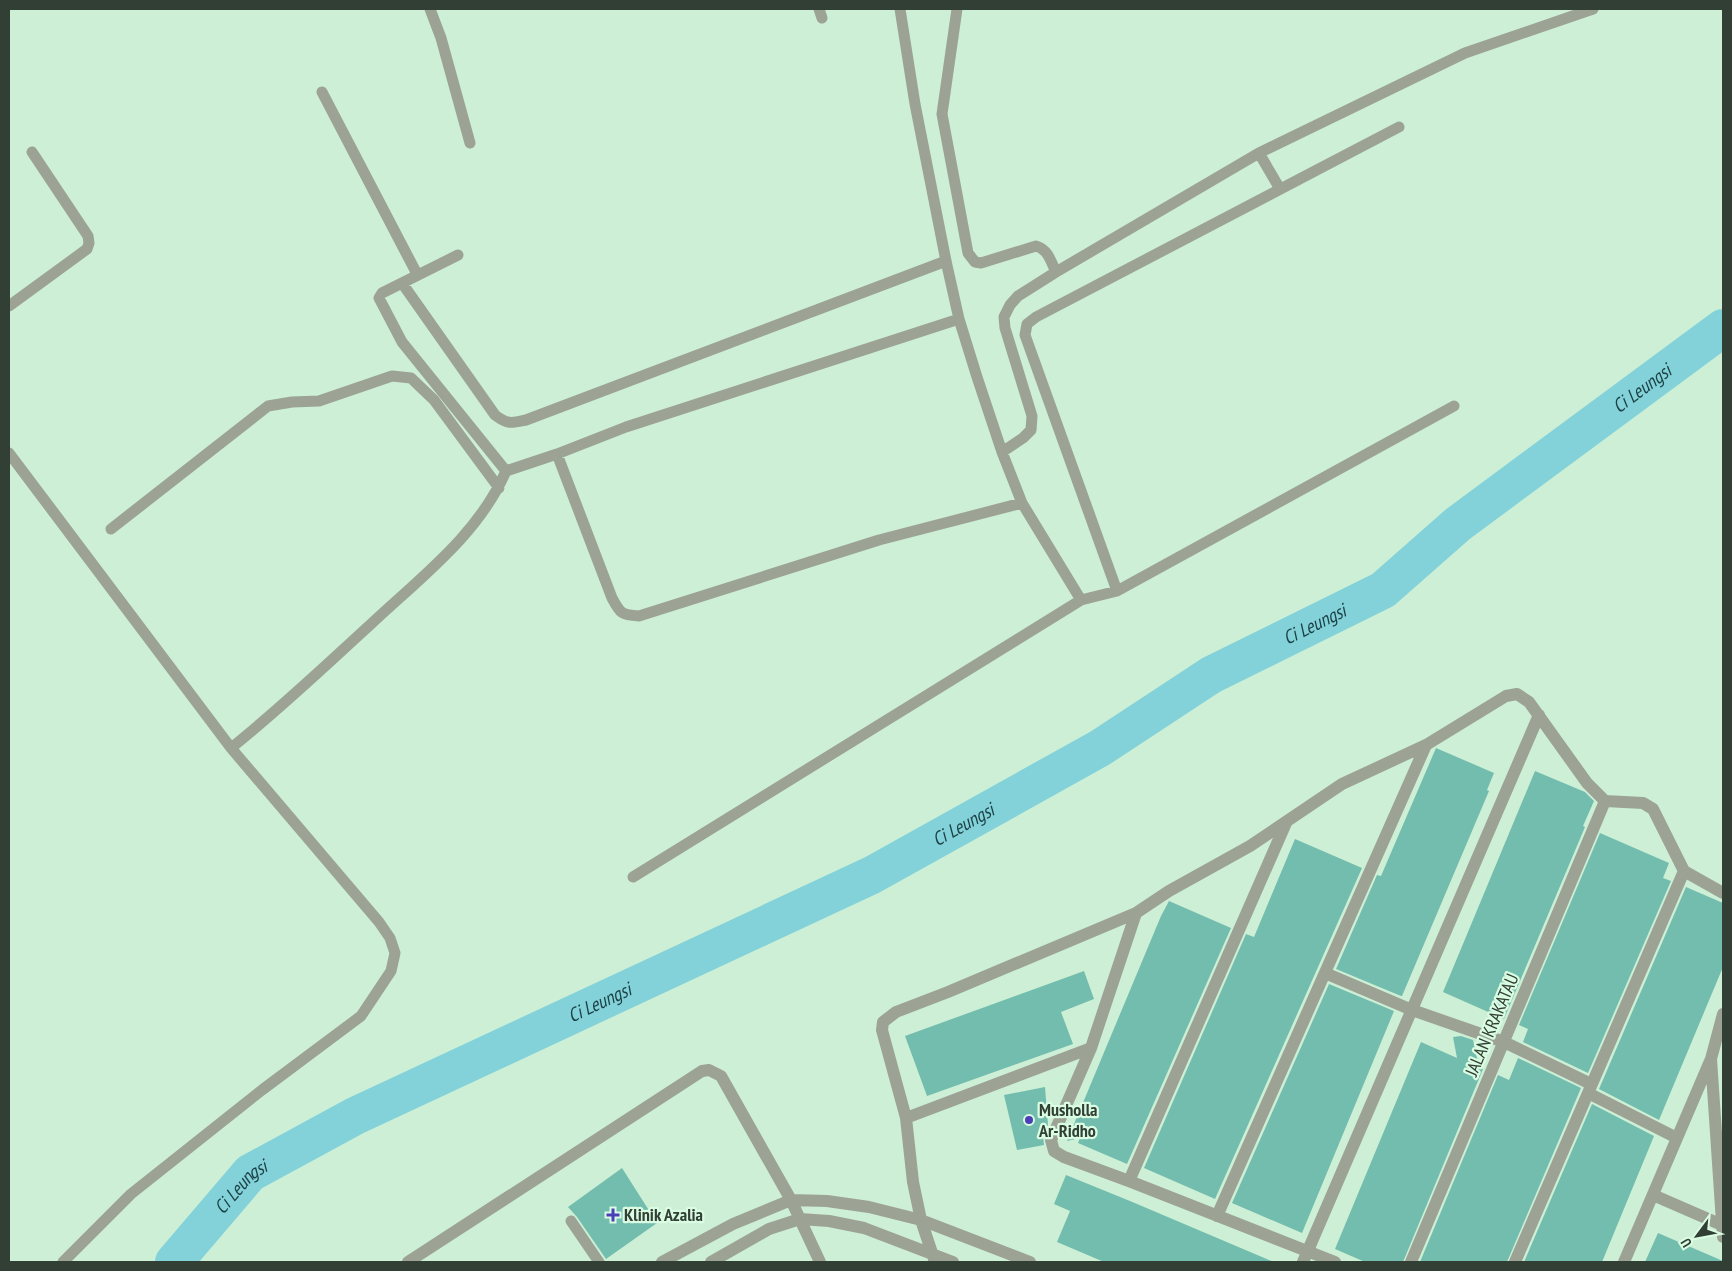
<svg xmlns="http://www.w3.org/2000/svg" width="1732" height="1271" font-family="'PT Sans Narrow',sans-serif">
<style>
.lines{fill:none;stroke-linecap:round;stroke-linejoin:round}
.river{stroke:#83d2da;stroke-width:38}
.building{fill:#73bdae}
.lane{stroke:#9ca395;stroke-width:11}
.street{stroke:#9ca395;stroke-width:12}
.poi-dot{fill:#4a3fb6;stroke:#dafce3;stroke-width:2}
.labels{text-anchor:middle;stroke-width:4.5;stroke-linejoin:round;paint-order:stroke}
.street-label{font-size:18px;fill:#323f35;stroke:#dafce3}
.poi-label{font-size:18px;font-weight:bold;fill:#323f35;stroke:#dafce3;text-anchor:start}
.water-label{font-size:19px;font-style:italic;fill:#1d4246;stroke:#dafce3}
</style>
<rect width="100%" height="100%" fill="#cdefd6"/>
<g class="lines">
<!-- river -->
<path class="river" id="s1" d="M174 1262 250 1173 355 1116 872 875 1100 748 1211 675 1383 590 1458 524 1723 328"/>
</g>
<!-- building -->
<path class="building" d="M1436 748 1494 773 1487 790 1489 791 1402 996H1401L1336 969 1377 875 1381 876Z
M1535 771 1585 792 1594 801 1583 826 1585 827 1504 1019 1443 992Z
M1600 833 1669 863 1663 878 1671 881 1588 1073 1523 1042 1528 1029 1519 1025Z
M1295 839 1362 868 1215 1199 1144 1168 1246 934 1254 937Z
M1686 887 1723 903V967L1659 1120 1599 1089Z
M1169 901 1231 928 1127 1164 1078 1143 1080 1138 1067 1141 1161 916Z
M1084 971 1094 999 1061 1012 1073 1044 927 1096 905 1036Z
M1329 984 1394 1011 1302 1233 1232 1203Z
M1461 1036 1473 1040 1479 1067 1483 1069 1403 1262H1365L1335 1249 1421 1042 1457 1058 1453 1037Z
M1518 1058 1581 1088 1507 1262H1420L1498 1075 1509 1080Z
M1045 1087 1048 1125 1043 1137 1044 1145 1017 1150 1004 1095Z
M1592 1104 1654 1136 1602 1262H1524Z
M622 1168 657 1223 606 1259 577 1217 568 1207Z
M1066 1175 1130 1201 1274 1262H1104L1057 1242 1070 1211 1054 1204Z
M1658 1233 1723 1261V1262H1645Z"/>
<g class="lines">
<!-- lane -->
<path class="lane" d="M430 9 441 38 470 143
M819 9 822 18
M957 9 942 114 968 253 975 262 981 263 1036 246C1048 249 1051 262 1056 272
M322 92 417 274
M1259 153 1280 189
M458 255 382 293 379 298 402 342 506 471
M402 283 495 415C508 425 512 423 526 420L946 261
M9 306 87 249 89 243 88 236 32 152
M1002 452 1023 438 1031 430 1032 416 1005 328 1004 317 1010 305 1018 296 1056 272 1259 153 1465 53 1593 9
M9 453 231 748
M557 454 612 598C620 613 621 615 639 616L879 540 1022 503
M111 529 268 406 292 402 319 401 392 376 411 378 434 400 499 488
M1117 591 1025 335 1027 324 1036 317 1399 127
M1081 600 1117 591 1454 406
M633 877 1081 600 1022 503 1002 452 977 377 959 319 946 261 915 104 900 9
M571 1221 599 1262
M63 1262 131 1194 262 1090 361 1016 391 971 395 953 390 938 379 922 231 748C280 709 325 666 371 624 420 578 479 534 506 471L557 454 626 427 959 319"/>
<!-- street -->
<path class="street" d="M1136 913 1091 1048 1051 1140 1054 1151 1064 1157 1129 1181 1335 1262
M1325 973 1412 1010 1504 1042 1591 1084
M1723 1014 1711 1059 1723 1237
M1588 1093 1677 1138
M906 1118 1091 1048
M1129 1181 1286 823
M1653 1195 1722 1225
M1217 1216 1426 745
M408 1262 702 1071 709 1070 721 1076 791 1200 820 1262
M662 1262 733 1224 791 1200 827 1201 869 1207 921 1220 1030 1262
M711 1262 769 1229 800 1219 829 1221 864 1228 953 1262
M935 1262 921 1220 913 1182 906 1118 882 1030 883 1022 896 1012 948 992 1136 913 1169 891 1250 846 1342 784 1426 745 1506 696 1517 694 1529 702 1587 783 1605 801 1643 803 1653 809 1684 871 1723 893
M1303 1262 1539 715
M1411 1262 1605 801
M1515 1262 1684 871
M1624 1262 1710 1061"/>
</g>
<!-- markers -->
<g class="poi-dot">
<circle cx="1029" cy="1120" r="5"/>
<path d="M610.5 1207.5h5v5h5v5h-5v5h-5v-5h-5v-5h5z"/>
</g>
<g class="labels">
<!-- street labels -->
<g class="street-label">
<text transform="translate(1492 1025) rotate(-67)" y="6">JALAN KRAKATAU</text>
</g>
<!-- poi labels -->
<g class="poi-label">
<text x="1039" y="1116">Musholla<tspan x="1039" dy="21">Ar-Ridho</tspan></text>
<text x="624" y="1221">Klinik Azalia</text>
</g>
<!-- water labels -->
<g class="water-label">
<text dy="7" stroke="none"><textPath href="#s1" startOffset="1721">Ci Leungsi</textPath></text>
<text dy="7" stroke="none"><textPath href="#s1" startOffset="1316">Ci Leungsi</textPath></text>
<text dy="7" stroke="none"><textPath href="#s1" startOffset="911">Ci Leungsi</textPath></text>
<text dy="7" stroke="none"><textPath href="#s1" startOffset="506">Ci Leungsi</textPath></text>
<text dy="7" stroke="none"><textPath href="#s1" startOffset="101">Ci Leungsi</textPath></text>
</g>
</g>
<!-- border -->
<rect width="1732" height="1271" fill="none" stroke="#323f35" stroke-width="20"/>
<!-- north arrow -->
<g transform="translate(1697 1236) rotate(238)" stroke="#dafce3" stroke-width="4" paint-order="stroke">
<path d="M0-4L9 19L0 12L-9 19Z" fill="#323f35"/>
<text y="-8" font-size="14" font-weight="bold" text-anchor="middle" fill="#323f35">U</text>
</g>
</svg>
